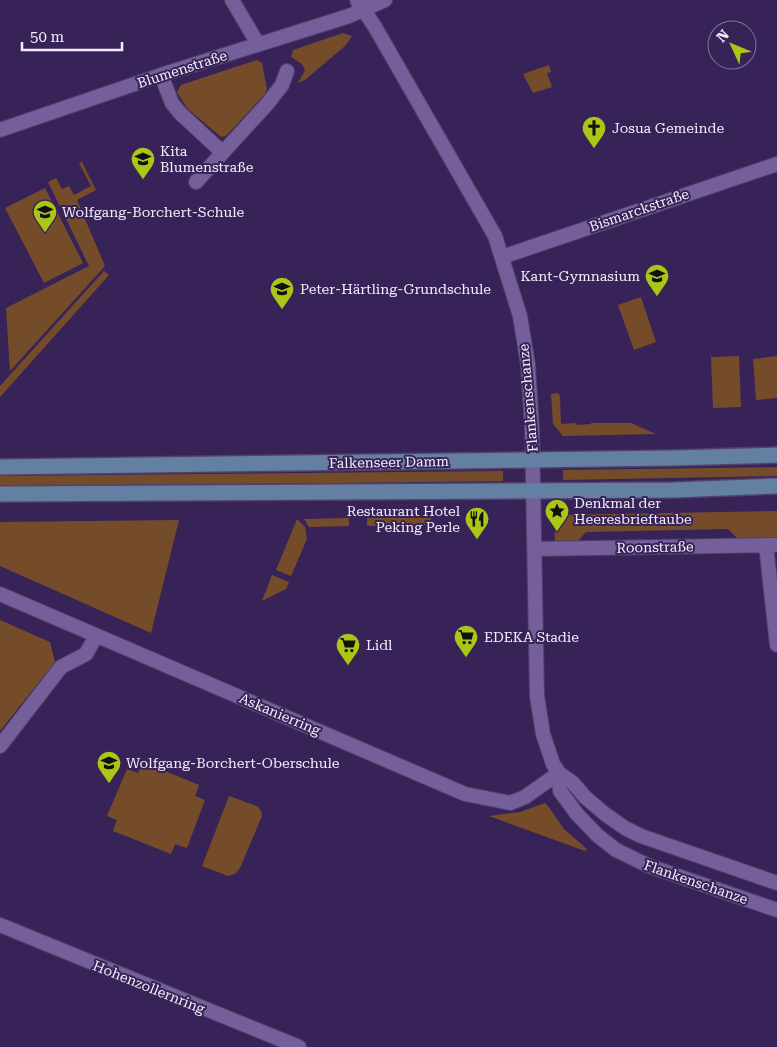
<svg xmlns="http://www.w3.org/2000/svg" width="777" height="1047" font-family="'Roboto Serif',serif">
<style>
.green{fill:#754c2a}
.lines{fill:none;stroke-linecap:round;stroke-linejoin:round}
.street-casing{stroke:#523f6a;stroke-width:16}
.secondary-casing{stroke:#523f6a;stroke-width:18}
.street{stroke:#745f9a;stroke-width:14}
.secondary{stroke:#637fa2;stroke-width:15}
.labels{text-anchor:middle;stroke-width:4;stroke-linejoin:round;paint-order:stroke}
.street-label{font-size:14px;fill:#f1edfa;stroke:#382358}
.poi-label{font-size:14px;fill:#f1edfa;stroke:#382358;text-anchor:start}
</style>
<rect width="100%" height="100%" fill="#382358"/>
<!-- green -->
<path class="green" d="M343 33 352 36 346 45 305 80 298 83 305 70 302 64 291 57 293 50Z
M257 60 262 63 267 89 265 94 226 136 221 137 187 108 177 92 181 85Z
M549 65 551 72 547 73 552 87 533 93 523 74Z
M82 162 96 190 77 200 105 266 10 371 6 308 89 266 48 182 56 178 62 189 69 186 74 195 91 186 79 163Z
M45 188 83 263 44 283 5 208Z
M104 271 109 275 0 397V386Z
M641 297 656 342 634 350 618 305Z
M739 356 741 407 713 408 711 357Z
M777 356V398L756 400 753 359Z
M558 393 560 396 561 424 576 423 577 425 591 424V423H631L656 434 563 436 553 424 551 394Z
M777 467V476L563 480V470Z
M503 471V481L0 487V476Z
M777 511V540H739L728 529 586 532 575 544H555L554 515Z
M349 518V526L309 527 304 519Z
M367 518H431V525L367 526Z
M297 519 305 527 307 539 291 576 276 570Z
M179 520 151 633 0 566V522Z
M272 575 289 582 286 589 262 601Z
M0 620 50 642 55 662 0 731Z
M143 762 199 785 195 796 205 800 187 848 175 844 171 854 113 831 117 820 107 816 127 769 138 773Z
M229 796 257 806 261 811 262 816 240 868 235 874 228 876 202 866Z
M545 803 548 806 564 829 587 849 585 851 489 816 520 812Z"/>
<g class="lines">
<defs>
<path id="street" d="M232 0 258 44
M357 0 375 27 495 236 520 316 528 365 532 428 537 696 543 734 553 764 559 773 573 783 585 797 605 814 625 828 641 836 777 883
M161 75 172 103 180 113 222 152
M0 130 161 75 349 16 385 0
M196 182 268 103 282 85 287 71
M502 257 777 164
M766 545 777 645
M534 549 777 545
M0 594 465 794 510 803 525 797 559 773
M0 746 61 667 86 654 96 636
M559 773 560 791 577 814 597 835 616 850 649 866 777 910
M0 925 299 1047"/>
<path id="secondary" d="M0 467 674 458 777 455
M0 494 674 490 777 486"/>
</defs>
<!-- street casing -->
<use href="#street" class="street-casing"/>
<!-- secondary casing -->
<use href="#secondary" class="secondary-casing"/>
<!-- street -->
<use href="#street" class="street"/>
<!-- secondary -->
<use href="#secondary" class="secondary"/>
</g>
<!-- icons -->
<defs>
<symbol id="church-pin" viewBox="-11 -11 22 30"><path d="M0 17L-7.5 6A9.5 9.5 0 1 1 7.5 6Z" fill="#abc615" stroke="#382358"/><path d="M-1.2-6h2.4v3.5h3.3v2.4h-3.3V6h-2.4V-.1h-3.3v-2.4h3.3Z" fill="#111"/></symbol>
<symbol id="school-pin" viewBox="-11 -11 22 30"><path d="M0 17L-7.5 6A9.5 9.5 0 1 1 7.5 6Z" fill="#abc615" stroke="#382358"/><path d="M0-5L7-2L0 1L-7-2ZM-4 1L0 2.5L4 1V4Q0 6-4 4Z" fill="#111"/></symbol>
<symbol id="sight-pin" viewBox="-11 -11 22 30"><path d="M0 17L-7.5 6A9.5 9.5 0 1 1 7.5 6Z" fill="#abc615" stroke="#382358"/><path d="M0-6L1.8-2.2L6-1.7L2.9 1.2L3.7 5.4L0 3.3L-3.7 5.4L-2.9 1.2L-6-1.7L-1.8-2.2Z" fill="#111"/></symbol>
<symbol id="restaurant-pin" viewBox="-11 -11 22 30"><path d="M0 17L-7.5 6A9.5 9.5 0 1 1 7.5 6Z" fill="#abc615" stroke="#382358"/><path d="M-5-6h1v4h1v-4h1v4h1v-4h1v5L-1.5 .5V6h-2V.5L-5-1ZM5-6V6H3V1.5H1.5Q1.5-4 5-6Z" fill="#111"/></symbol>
<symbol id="supermarket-pin" viewBox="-11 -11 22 30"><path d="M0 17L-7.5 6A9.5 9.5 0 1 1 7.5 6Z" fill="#abc615" stroke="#382358"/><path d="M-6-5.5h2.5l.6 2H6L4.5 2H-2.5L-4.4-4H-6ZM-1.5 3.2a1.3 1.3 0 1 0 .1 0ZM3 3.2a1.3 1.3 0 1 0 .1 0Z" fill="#111"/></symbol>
</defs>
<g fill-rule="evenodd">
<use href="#church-pin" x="580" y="114" width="28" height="38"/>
<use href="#school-pin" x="129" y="145" width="28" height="38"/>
<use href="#school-pin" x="31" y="198" width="28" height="38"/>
<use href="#school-pin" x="643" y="262" width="28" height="38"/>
<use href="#school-pin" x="268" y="275" width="28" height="38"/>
<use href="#sight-pin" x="543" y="497" width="28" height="38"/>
<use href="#restaurant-pin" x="463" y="505" width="28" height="38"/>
<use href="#supermarket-pin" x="452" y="623" width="28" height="38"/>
<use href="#supermarket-pin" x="334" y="631" width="28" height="38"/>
<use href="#school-pin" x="95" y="749" width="28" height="38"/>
</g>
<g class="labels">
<!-- street labels -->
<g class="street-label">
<text transform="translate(182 69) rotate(-18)" y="5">Blumenstraße</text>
<text transform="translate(639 210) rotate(-19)" y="5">Bismarckstraße</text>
<text transform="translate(528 398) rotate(-95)" y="5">Flankenschanze</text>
<text transform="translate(389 462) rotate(-1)" y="5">Falkenseer Damm</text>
<text transform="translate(655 547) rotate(-1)" y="5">Roonstraße</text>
<text transform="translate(280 714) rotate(23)" y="5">Askanierring</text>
<text transform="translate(696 882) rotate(19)" y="5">Flankenschanze</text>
<text transform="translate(149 987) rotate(22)" y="5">Hohenzollernring</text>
</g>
<!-- poi labels -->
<g class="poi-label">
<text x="612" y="133">Josua Gemeinde</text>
<text x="160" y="156">Kita<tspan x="160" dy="16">Blumenstraße</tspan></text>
<text x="62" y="217">Wolfgang-Borchert-Schule</text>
<text x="640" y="281" text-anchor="end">Kant-Gymnasium</text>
<text x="300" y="294">Peter-Härtling-Grundschule</text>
<text x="574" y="508">Denkmal der<tspan x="574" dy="16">Heeresbrieftaube</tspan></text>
<text x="460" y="516" text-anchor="end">Restaurant Hotel<tspan x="460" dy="16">Peking Perle</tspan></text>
<text x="484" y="642">EDEKA Stadie</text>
<text x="366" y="650">Lidl</text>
<text x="126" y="768">Wolfgang-Borchert-Oberschule</text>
</g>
</g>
<!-- north arrow -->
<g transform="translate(732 45) rotate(314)"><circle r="24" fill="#382358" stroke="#827499"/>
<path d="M0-4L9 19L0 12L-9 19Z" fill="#abc615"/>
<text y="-8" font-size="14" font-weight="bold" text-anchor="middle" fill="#f1edfa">N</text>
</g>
<!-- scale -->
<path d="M22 42v8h100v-8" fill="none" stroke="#f1edfa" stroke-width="2.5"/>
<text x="30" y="42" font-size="15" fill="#f1edfa" stroke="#382358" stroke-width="4" paint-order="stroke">50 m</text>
</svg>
